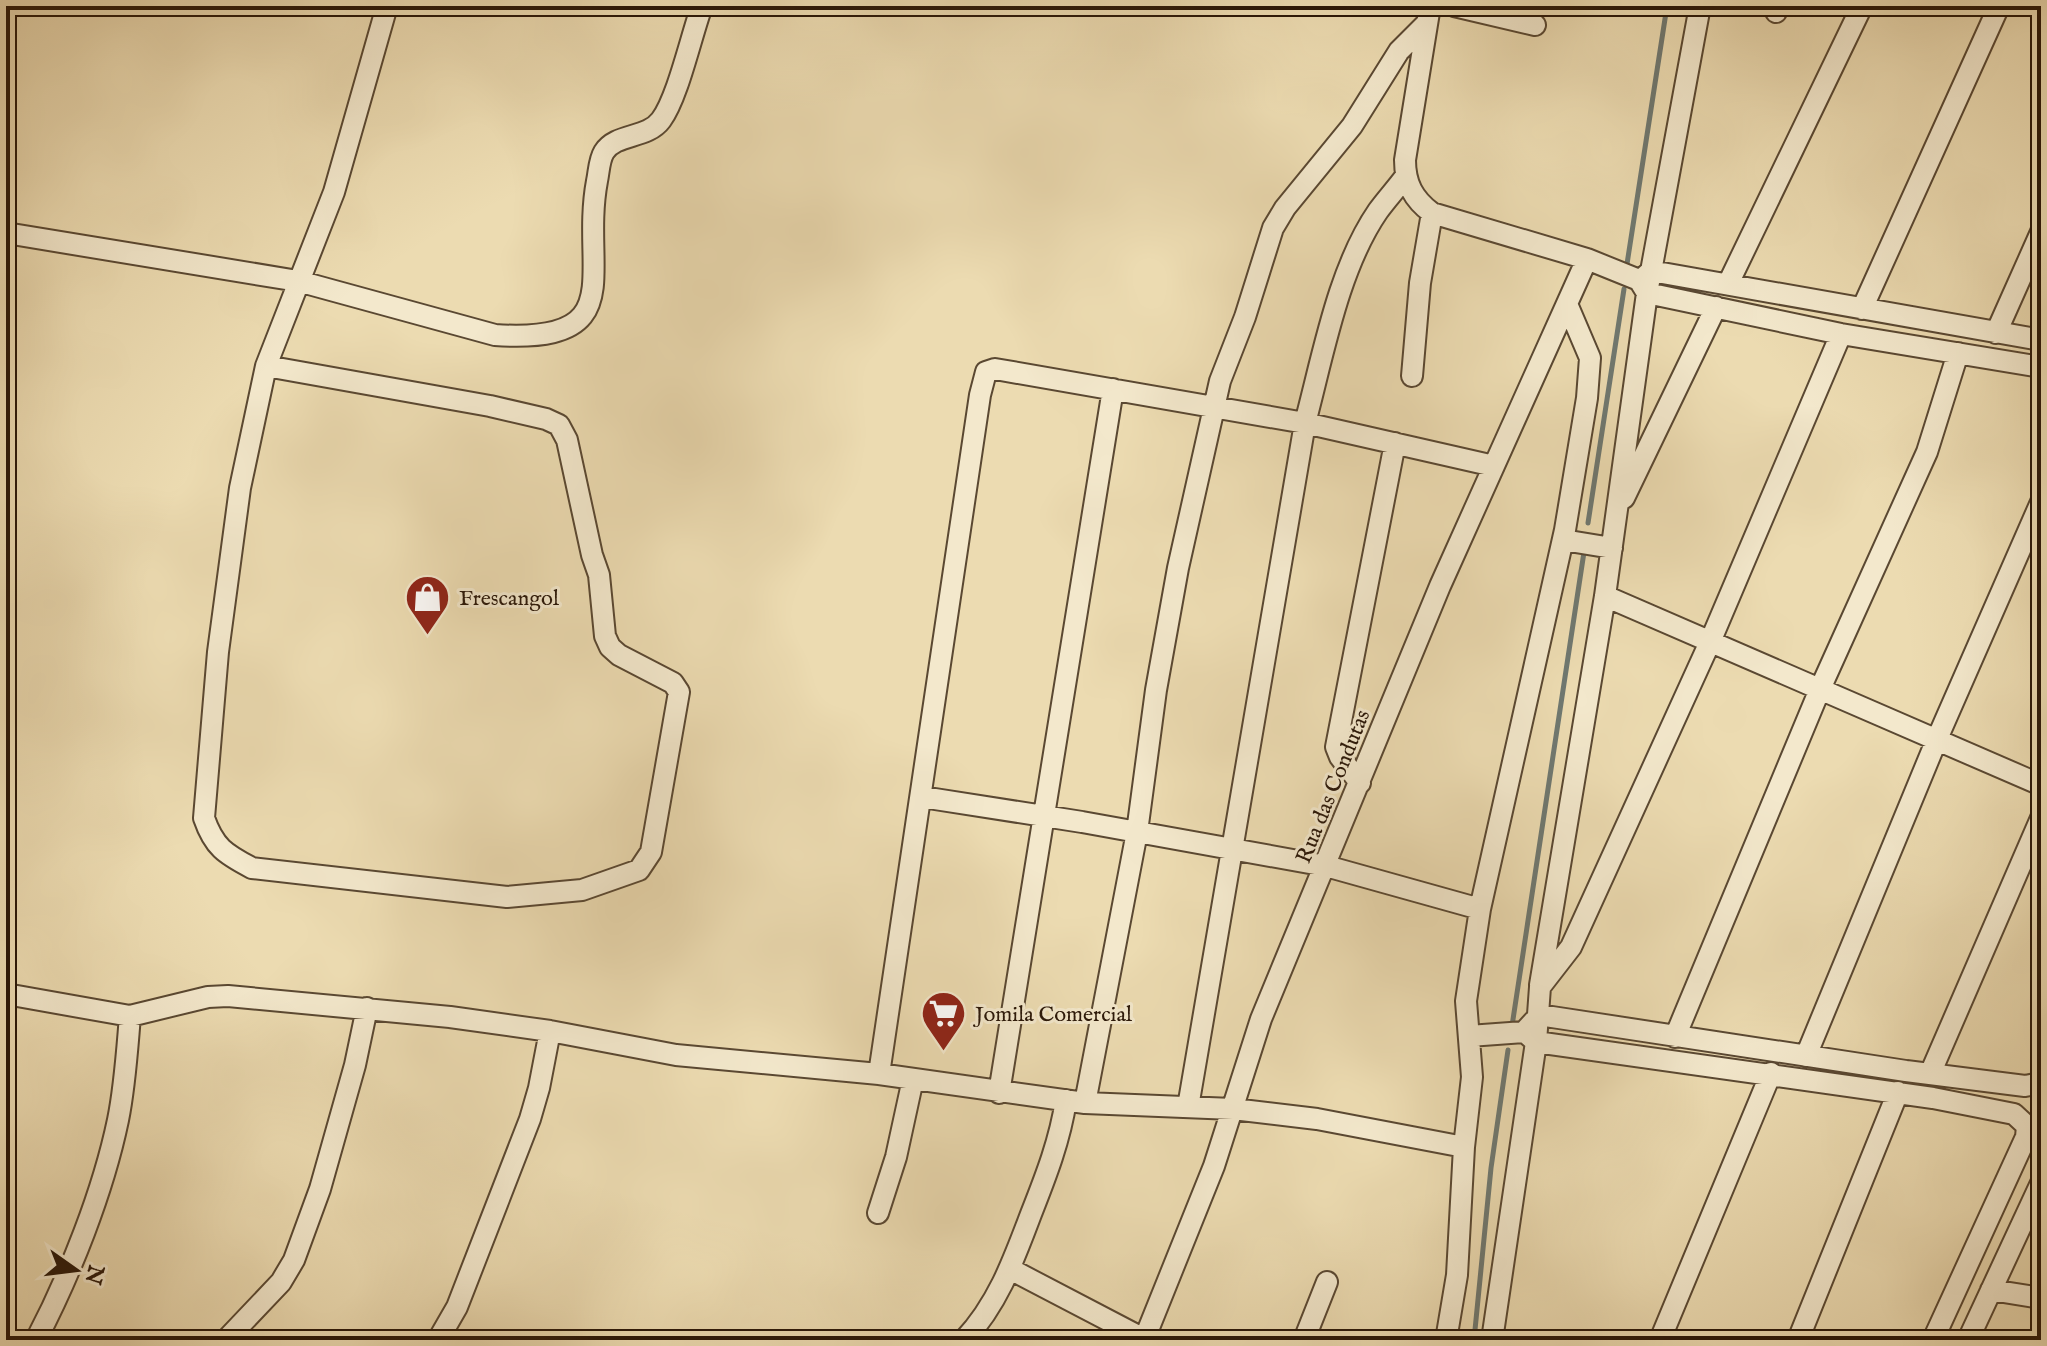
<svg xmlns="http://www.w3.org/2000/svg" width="2047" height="1346" font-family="'IM FELL English',serif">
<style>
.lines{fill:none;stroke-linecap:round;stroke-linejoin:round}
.stream{stroke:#6f7870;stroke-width:5}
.minor-casing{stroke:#5a4832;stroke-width:24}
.minor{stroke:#f3e8cc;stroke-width:20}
.labels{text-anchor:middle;stroke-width:6;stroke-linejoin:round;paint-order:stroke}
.poi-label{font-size:22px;fill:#2a1708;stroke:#f3e8cc;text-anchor:start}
.street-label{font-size:22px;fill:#2a1708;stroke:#f3e8cc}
</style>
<rect width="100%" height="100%" fill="#ecdbb1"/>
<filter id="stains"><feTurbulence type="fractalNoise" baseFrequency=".0025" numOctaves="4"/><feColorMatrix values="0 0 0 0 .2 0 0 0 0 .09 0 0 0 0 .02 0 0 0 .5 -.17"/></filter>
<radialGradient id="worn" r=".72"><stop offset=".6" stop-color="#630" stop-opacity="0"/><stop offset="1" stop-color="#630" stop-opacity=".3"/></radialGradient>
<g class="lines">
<!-- stream -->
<path class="stream" d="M1627 264 1667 6
M1588 523 1624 289
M1512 1026 1584 552
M1474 1340 1491 1168 1508 1050"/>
<defs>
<path id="minor" d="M1430 6 1405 160C1405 183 1413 199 1432 213L1587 259 1639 280 1647 293 1841 334 2041 367
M1454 6 1535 25
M1776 12 1778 6
M6 233 298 281 495 335C633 344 580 272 597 181 599 172 599 160 604 152 616 133 647 139 661 120 678 97 691 36 702 6
M1642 279 1651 271 2041 340
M1728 284 1862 6
M1862 309 1999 6
M1996 333 2041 232
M266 366 490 406 546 419 559 425 567 440 592 555 599 575 605 636 610 647 619 655 673 683 679 692 651 852 639 870 582 890 507 897 252 868C225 854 214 847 204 818L218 652 240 488 266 366 334 192 387 6
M1412 376 1420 283 1432 213
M1624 498 1716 307
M1563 540 1612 548
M1605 596 2041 785
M1360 783 1340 757 1336 747 1395 443
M922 797 1082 822 1326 866 1480 909
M1540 985 1605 596 1647 293 1700 6
M6 994 130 1016 208 997 228 996 450 1017 550 1031 676 1055 879 1074 1085 1103 1233 1109 1317 1119 1464 1147
M1539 1015 1906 1071 2025 1086 2041 1083
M1527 1034 1536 1042 1933 1098 2014 1114 2027 1126 2026 1137 1933 1340
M1469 1036 1524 1032 1534 1021
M1675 1037 1820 689 1927 452 1958 353
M1806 1056 1937 739 2041 502
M879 1074 980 395 986 372 995 369 1305 423 1494 466
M1930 1074 2041 818
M999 1093 1113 389
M1085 1103 1137 832 1156 690 1178 568 1220 381 1245 317 1273 228 1285 208 1352 126 1399 51 1426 24
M1188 1107 1305 423C1323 356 1338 269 1378 211 1386 200 1396 189 1405 177
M878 1213 896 1157 913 1079
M1010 1269 1144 1339
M1991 1290 2041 1298
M36 1340C70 1275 103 1192 118 1120 125 1086 127 1051 130 1016
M226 1340 281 1282 294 1260 320 1189 355 1065 367 1008
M438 1340 457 1307 530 1119 539 1088 550 1031
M964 1340C998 1304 1014 1259 1031 1214 1046 1176 1060 1140 1066 1100
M1144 1340 1214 1166 1261 1019 1440 586 1587 259
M1304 1340 1327 1282
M1446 1340 1457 1275 1464 1147 1472 1077 1466 1001 1480 909 1565 530 1587 398 1590 358 1567 304
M1492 1340 1536 1042 1540 987 1571 947 1710 642 1841 334
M1660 1340 1771 1073
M1798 1340 1898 1092
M1968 1340 2041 1183"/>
</defs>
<!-- minor casing -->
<use href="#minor" class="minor-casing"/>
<!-- minor -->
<use href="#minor" class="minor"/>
</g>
<!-- icons -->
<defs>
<symbol id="shop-pin" viewBox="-11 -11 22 30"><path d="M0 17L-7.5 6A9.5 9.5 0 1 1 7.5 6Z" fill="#8f2418" stroke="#f3e8cc"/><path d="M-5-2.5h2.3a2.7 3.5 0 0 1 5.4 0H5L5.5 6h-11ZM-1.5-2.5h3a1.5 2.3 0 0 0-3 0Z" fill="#fff"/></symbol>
<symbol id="supermarket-pin" viewBox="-11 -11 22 30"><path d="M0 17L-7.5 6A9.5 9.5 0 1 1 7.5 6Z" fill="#8f2418" stroke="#f3e8cc"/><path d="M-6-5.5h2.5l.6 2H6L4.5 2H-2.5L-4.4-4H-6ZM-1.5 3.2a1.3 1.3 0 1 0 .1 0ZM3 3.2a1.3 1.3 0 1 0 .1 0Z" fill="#fff"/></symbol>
</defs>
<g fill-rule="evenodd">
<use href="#shop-pin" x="402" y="572" width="51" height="69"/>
<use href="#supermarket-pin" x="918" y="988" width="51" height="69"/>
</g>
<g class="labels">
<!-- poi labels -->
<g class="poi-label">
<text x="459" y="605">Frescangol</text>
<text x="975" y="1021">Jomila Comercial</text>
</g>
<!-- street labels -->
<g class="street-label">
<text transform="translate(1332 786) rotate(-68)" y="8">Rua das Condutas</text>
</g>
</g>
<!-- margin -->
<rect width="2047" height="1346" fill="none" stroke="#ecdbb1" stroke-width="32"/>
<rect x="8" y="8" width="2031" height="1330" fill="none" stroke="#2a1708" stroke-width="4"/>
<rect x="16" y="16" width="2015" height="1314" fill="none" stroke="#2a1708" stroke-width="2"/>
<!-- north arrow -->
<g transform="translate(76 1270) rotate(104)" stroke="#f3e8cc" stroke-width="6" paint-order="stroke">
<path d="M0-6L14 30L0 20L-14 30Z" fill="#2a1708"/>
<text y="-12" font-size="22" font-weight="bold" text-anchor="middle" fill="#2a1708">N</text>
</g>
<rect width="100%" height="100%" filter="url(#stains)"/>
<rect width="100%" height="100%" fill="url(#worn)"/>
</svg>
